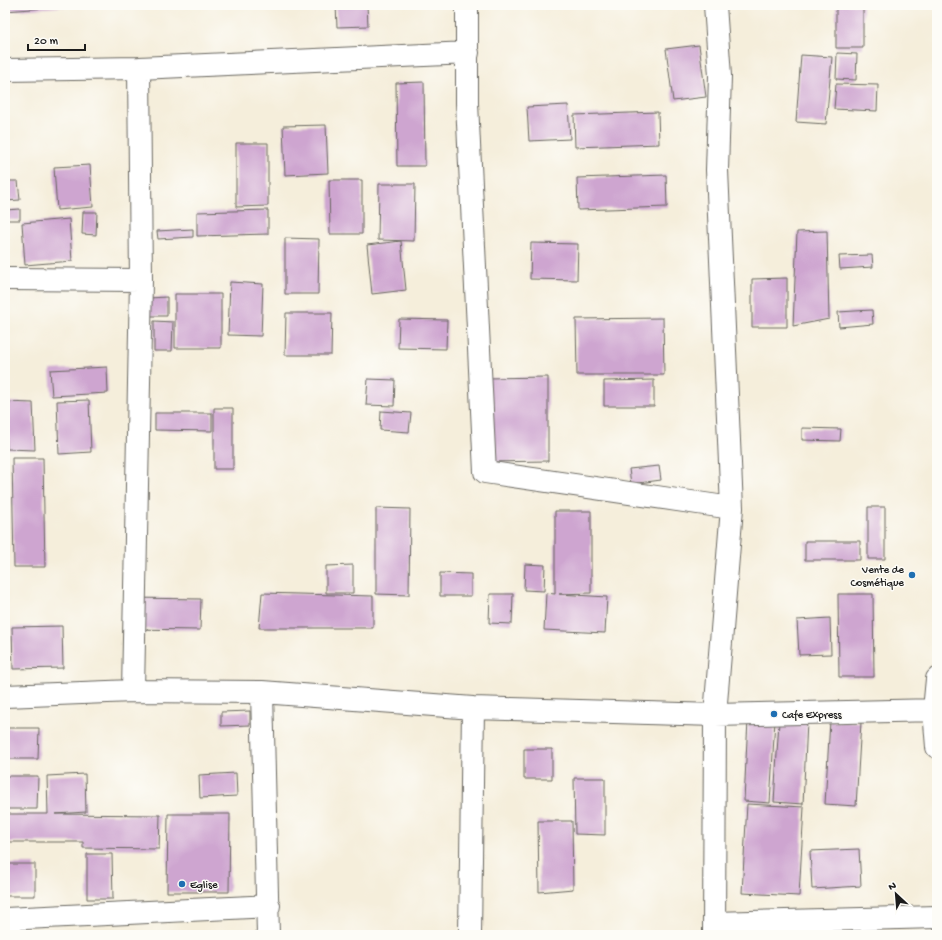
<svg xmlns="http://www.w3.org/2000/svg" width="942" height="940" font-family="'Gochi Hand',sans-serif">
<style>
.building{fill:#cea5d0}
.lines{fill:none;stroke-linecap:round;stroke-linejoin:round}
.minor-casing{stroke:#68665f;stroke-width:24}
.minor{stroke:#fff;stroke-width:22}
.poi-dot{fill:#1f6fb2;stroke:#fdfcf7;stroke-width:1.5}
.labels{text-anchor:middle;stroke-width:3;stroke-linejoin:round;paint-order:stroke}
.poi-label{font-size:11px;fill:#1c1c1c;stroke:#fdfcf7;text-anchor:start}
</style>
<rect width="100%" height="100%" fill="#fdfcf7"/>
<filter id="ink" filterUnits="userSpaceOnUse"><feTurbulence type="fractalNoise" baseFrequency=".025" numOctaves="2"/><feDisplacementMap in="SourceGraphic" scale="8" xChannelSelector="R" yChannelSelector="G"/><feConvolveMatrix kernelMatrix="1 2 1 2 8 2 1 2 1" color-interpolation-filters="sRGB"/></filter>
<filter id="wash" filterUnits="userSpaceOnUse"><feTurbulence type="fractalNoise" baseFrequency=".012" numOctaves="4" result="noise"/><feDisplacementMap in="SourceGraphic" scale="16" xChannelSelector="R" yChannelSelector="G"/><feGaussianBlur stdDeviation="0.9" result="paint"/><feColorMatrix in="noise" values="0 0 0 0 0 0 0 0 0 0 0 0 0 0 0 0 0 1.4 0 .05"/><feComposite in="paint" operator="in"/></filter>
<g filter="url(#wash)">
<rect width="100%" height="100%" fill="#f5eedb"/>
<g id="blocks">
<!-- building -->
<path class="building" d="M5 5H71V6L5 11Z
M336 5H367L368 26 337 27Z
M836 5H863V48H836Z
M699 45 706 97 673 101 666 49Z
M837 53 857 54 856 80 836 79Z
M801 55 832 57 826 124 796 122Z
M424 82 425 166H397L396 83Z
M836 84 878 85 877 111 834 109Z
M568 105 570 139 529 141 527 107Z
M658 112 659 144 575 147 574 115Z
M326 125 328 173 285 175 283 126Z
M236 143H268V206L236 207Z
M90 165 93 207 57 210 54 167Z
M666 175 667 207 578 210 577 178Z
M329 180H362V234H330Z
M5 181H18L20 200 5 201Z
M379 184H415L414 241 378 240Z
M20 209V220H5V210Z
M268 210V234L197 236V212Z
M83 212H97L96 235 82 234Z
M69 219 72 261 25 265 22 223Z
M193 229V237L158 239 157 231Z
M827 231 829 319 793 326 797 232Z
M285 238 319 239 318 294H285Z
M401 241 406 290 372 294 367 245Z
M531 243 578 244 577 280 530 279Z
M872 255 873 267 840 269 839 256Z
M787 278V327H752V279Z
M230 282 263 284 261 336 228 335Z
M175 294H221V348H175Z
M167 297V316H149V298Z
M872 310 873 324 839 327 838 312Z
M286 313H332L331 355H285Z
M663 318 664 375H577L576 319Z
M399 319 447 320 446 349 398 348Z
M154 321 173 322 172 351H154Z
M107 367 108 393 52 396 50 370Z
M548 377V461L488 462 487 378Z
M368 379 395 380 394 406 366 405Z
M654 380V406H604V381Z
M89 400 91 452 59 454 57 401Z
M5 402 33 403 35 450 7 449Z
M214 408H233V469H214Z
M381 411 411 413 409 432 380 430Z
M155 413H212V431L155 430Z
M802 428 841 429 840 441 802 440Z
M12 458H43L45 567H14Z
M659 466 661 480 631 484 629 469Z
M868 507H885V559H868Z
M376 508 410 509 409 595 376 594Z
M555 511H591V593L559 594 607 597 605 633 544 630 546 593 555 594Z
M805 541H860V560H805Z
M525 564 545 565 544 591 524 590Z
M353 565V593H326V566Z
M440 573 471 574V596H440Z
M262 593 373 596V628H259Z
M490 594H513L512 624 489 623Z
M838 594H873L874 677H839Z
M132 598 201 599 200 630 131 629Z
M830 618 831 654 799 655 797 620Z
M62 626 63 668 13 669 12 627Z
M250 711V725L221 726V712Z
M748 719 775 720 770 803 744 801Z
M779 721 807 722 803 804 774 802Z
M830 721 861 722 856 806 825 804Z
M5 728H39L38 759H5Z
M524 749H552V779H524Z
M236 773 237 796 200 798 199 775Z
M85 774 86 812 55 814 160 815 159 849 83 848V842H5V814H48L47 776Z
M5 776H38L37 809H5Z
M574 778H605V835L575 834Z
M747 804 804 807 799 896 742 893Z
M168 814H230L229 892H167Z
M538 821H572L573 889 539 892Z
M859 849 861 886 812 889 810 851Z
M87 854H112L113 899H87Z
M5 864H35V896H5Z"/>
</g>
</g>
<g filter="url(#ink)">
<use href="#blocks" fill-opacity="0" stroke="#68665f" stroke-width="1"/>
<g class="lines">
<defs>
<path id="minor" d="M467 5V103L485 472 732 508
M5 70 139 68 468 53
M5 279 141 280
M937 679 934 710 937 747
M133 691 141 280 139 68
M262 692 268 935
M5 696 133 691 262 692 473 708 715 715 937 710
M5 919 269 906
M715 923 937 917
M470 935 473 708
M714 935 715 715 732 508 717 170 720 76 715 5"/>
</defs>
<!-- minor casing -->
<use href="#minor" class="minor-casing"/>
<!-- minor -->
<use href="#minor" class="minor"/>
</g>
</g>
<!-- markers -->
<g class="poi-dot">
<circle cx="912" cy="575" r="4"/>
<circle cx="774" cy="714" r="4"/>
<circle cx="182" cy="884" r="4"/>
</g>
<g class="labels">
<!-- poi labels -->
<g class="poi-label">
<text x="904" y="573" text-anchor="end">Vente de<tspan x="904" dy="13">Cosmétique</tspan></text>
<text x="782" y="718">Cafe Express</text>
<text x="190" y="888">Eglise</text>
</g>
</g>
<!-- margin -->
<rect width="942" height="940" fill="none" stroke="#fdfcf7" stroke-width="20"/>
<!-- north arrow -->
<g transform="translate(896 894) rotate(334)" stroke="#fdfcf7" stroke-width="3" paint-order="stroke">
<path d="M0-3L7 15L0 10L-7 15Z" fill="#1c1c1c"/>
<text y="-6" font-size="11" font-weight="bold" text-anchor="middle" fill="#1c1c1c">N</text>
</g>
<!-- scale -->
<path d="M28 44v6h57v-6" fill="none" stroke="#1c1c1c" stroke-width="2"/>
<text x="34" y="44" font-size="12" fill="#1c1c1c" stroke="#fdfcf7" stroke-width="3" paint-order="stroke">20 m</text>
</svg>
